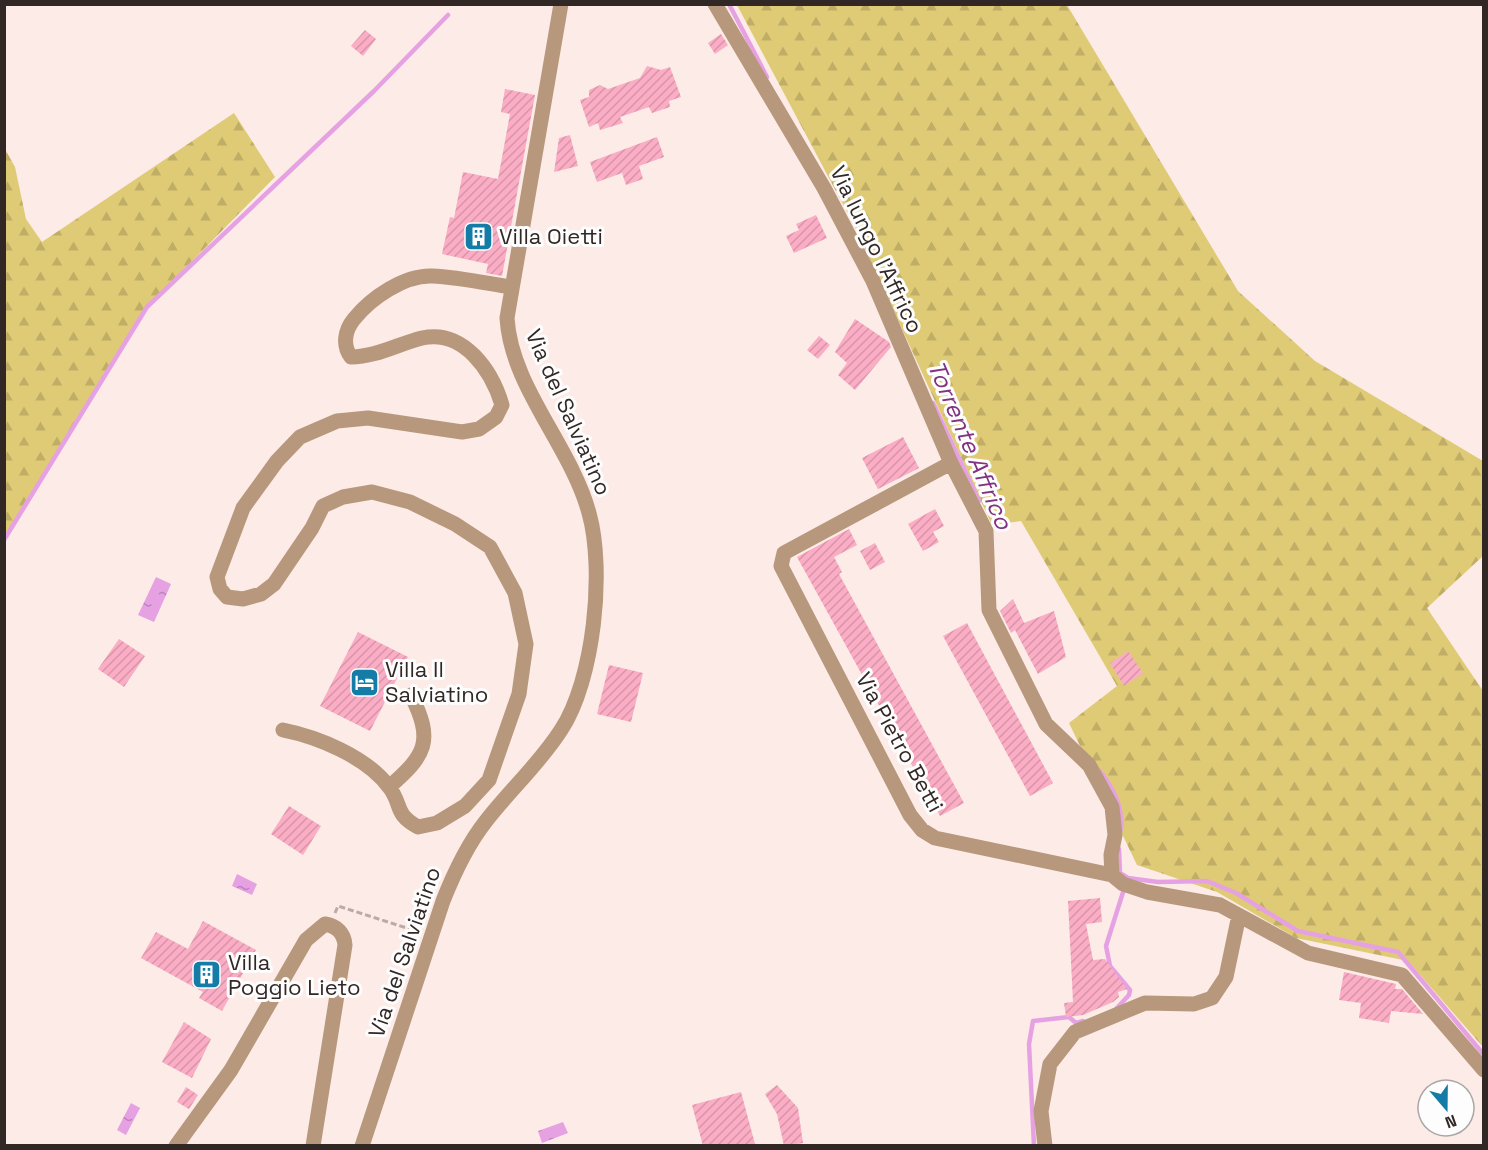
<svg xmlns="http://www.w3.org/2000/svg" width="1488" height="1150" font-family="'Space Grotesk',sans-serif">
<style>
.forest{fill:url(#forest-firs)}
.water{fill:url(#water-ripples)}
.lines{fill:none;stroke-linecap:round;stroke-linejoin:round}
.stream{stroke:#e6a1e3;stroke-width:4.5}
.building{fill:url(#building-hatch)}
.path{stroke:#baaba7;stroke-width:3;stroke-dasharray:6 3;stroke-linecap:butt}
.minor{stroke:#b7987c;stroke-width:15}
.labels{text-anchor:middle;stroke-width:6;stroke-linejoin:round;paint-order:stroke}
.poi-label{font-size:22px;fill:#312725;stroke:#fdfdfd;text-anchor:start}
.street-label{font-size:22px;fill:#312725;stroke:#fdfdfd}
.water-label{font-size:24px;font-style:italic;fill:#813280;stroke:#fdfdfd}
</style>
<defs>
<pattern id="forest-firs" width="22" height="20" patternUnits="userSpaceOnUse" patternTransform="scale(1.5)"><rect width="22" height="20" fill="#dfcb76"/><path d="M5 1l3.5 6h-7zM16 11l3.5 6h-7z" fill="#c0ae66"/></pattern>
<pattern id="water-ripples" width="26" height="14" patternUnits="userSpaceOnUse" patternTransform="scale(1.5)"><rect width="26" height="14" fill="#e6a1e3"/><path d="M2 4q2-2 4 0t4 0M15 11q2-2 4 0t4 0" fill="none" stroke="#bb83b8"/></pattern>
<pattern id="building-hatch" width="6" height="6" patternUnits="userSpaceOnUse" patternTransform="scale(1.5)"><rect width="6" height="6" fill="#faadc4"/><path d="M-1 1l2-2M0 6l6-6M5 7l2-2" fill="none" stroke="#d795a8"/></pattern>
</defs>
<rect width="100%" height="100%" fill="#fcebe7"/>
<!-- forest -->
<path class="forest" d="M737 5H1067L1238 291 1315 361 1483 461V556L1427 608 1483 691V1047L1408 961 1296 938 1217 892 1137 865 1069 723 1117 686 1021 521 992 525 856 229Z
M234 113 275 177 147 307 5 539V149L15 167 26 219 42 242Z"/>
<!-- water -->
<path class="water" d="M156 577 171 584 154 622 138 615Z
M237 874 257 884 252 895 232 886Z
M131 1103 140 1108 126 1135 117 1130Z
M563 1122 568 1133 542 1143 538 1131Z"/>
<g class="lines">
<!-- stream -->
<path class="stream" d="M729 4 767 77
M933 403 979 501
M4 540 147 307 374 91 448 15
M1100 771C1113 788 1123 806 1121 829
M1119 849 1120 873 1128 878 1158 882 1207 881 1236 893 1298 931 1398 952 1484 1055
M1116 1009 1129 995 1130 990 1110 966 1106 946 1125 886
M1034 1146 1029 1044 1033 1021 1069 1017 1076 1023 1083 1021"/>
</g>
<!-- building -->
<path class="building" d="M365 30 376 39 363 56 351 46Z
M721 34 728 45 715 54 708 43Z
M647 66 661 70 670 67 681 97 669 101 670 107 652 113 649 107 620 117 623 123 600 130 598 123 589 127 580 100 589 97V90L600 85 608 89 640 78Z
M505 89 535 95 502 276 486 273 488 264 442 254 450 217 454 218 463 172 498 179 510 114 501 112Z
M570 135 578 166 554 172 559 138Z
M657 137 664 157 639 166 643 179 626 185 622 173 597 182 590 162Z
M816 215 827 238 794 253 786 236 799 230 796 224Z
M855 319 889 342 891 347 855 390 838 375 847 363 835 352Z
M819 336 830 345 818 359 807 350Z
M903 437 919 468 878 489 862 458Z
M935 509 944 526 933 532 939 542 923 551 908 524Z
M849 529 857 545 834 557 842 572 839 574 964 803 940 816 797 557Z
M875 543 885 562 870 570 860 551Z
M1013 599 1024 623 1054 611 1066 657 1038 674 1015 630 1011 633 1000 611Z
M967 623 1053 783 1030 796 943 636Z
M358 632 408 657 370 731 320 706Z
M119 639 145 656 124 687 98 669Z
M1128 651 1143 673 1124 686 1110 663Z
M609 665 643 673 631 722 597 714Z
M289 806 321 826 303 855 271 834Z
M1100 898 1102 922 1086 924 1093 960 1105 959 1127 989 1118 992 1119 997 1113 1002 1083 1015 1066 1017 1064 1003 1073 1002 1068 901Z
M203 921 256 950 222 1011 199 998 203 992 141 958 156 932 188 949Z
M1344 972 1396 984 1395 989H1402L1423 1014 1391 1011 1389 1023 1359 1018 1361 1003 1339 1000Z
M184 1022 211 1039 192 1078 162 1062Z
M777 1085 798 1108 803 1143 784 1146 777 1114 765 1094Z
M186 1087 198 1095 189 1109 177 1102Z
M741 1092 755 1144 703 1146 692 1105Z"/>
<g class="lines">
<!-- path -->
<path class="path" d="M335 913 338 906 419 932"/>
<!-- minor -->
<path class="minor" d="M715 4 824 188 873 281 951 463 986 531 989 610 1046 724 1089 765 1112 807 1115 835 1111 855 1112 875 1123 884 1147 892 1220 905 1308 953 1402 975 1484 1070
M951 463 784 553 781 566 910 815 922 830 935 838 1112 875
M283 730C318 737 367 757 389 787 403 805 393 813 418 827L437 823 465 806 489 780 519 694 526 644 515 593 490 547 455 524 410 502 372 492 343 497 323 506 312 528 274 584 261 594 243 599 227 597 220 589 217 577 243 508 277 461 300 437 337 421 368 418 462 432 479 429 496 417 502 405C492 371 464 329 422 338 398 344 376 357 351 357 342 345 345 330 354 319 371 298 404 275 432 276 458 277 485 283 510 287
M389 787C426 755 434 741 411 695
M176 1146 231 1070 306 940 325 924C337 926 344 933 345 945L313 1146
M362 1146 443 901C454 873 467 845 486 821 510 790 540 763 561 730 594 680 605 570 589 513 571 446 511 387 507 318L561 4
M1045 1146 1041 1111 1050 1064 1075 1032 1145 1003 1194 1004 1212 998 1226 977 1239 915"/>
</g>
<!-- icons -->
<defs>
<symbol id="building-square" viewBox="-11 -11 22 22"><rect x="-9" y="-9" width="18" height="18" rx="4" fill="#147ca6" stroke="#fdfdfd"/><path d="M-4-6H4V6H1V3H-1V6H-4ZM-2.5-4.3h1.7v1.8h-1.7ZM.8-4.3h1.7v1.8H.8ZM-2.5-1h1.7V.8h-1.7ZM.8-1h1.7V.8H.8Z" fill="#fff"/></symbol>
<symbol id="hotel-square" viewBox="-11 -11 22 22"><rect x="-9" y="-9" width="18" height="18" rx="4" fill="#147ca6" stroke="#fdfdfd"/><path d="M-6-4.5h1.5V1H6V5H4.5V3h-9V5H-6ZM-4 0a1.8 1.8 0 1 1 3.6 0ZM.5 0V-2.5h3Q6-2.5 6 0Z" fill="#fff"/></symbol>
</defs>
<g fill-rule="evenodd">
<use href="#building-square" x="462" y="220" width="33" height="33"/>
<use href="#hotel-square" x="348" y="666" width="33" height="33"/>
<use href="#building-square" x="190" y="958" width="33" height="33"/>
</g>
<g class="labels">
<!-- poi labels -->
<g class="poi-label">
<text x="499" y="244">Villa Oietti</text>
<text x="385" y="677">Villa Il<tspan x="385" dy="25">Salviatino</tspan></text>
<text x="228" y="970">Villa<tspan x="228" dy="25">Poggio Lieto</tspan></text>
</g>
<!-- street labels -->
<g class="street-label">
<text transform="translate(877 249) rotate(64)" y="8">Via lungo l'Affrico</text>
<text transform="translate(569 412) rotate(66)" y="8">Via del Salviatino</text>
<text transform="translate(900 742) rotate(61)" y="8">Via Pietro Betti</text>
<text transform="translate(404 952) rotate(-71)" y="8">Via del Salviatino</text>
</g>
<!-- water labels -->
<g class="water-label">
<text transform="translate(970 445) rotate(67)" y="8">Torrente Affrico</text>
</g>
</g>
<!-- border -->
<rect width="1488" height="1150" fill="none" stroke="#312725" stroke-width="12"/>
<!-- north arrow -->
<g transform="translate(1446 1108) rotate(160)"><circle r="28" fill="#fdfdfd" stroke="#aba7a7" stroke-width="1.5"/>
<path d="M0-4.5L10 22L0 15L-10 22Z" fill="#147ca6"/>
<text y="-9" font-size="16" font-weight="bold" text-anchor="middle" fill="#312725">N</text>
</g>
</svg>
